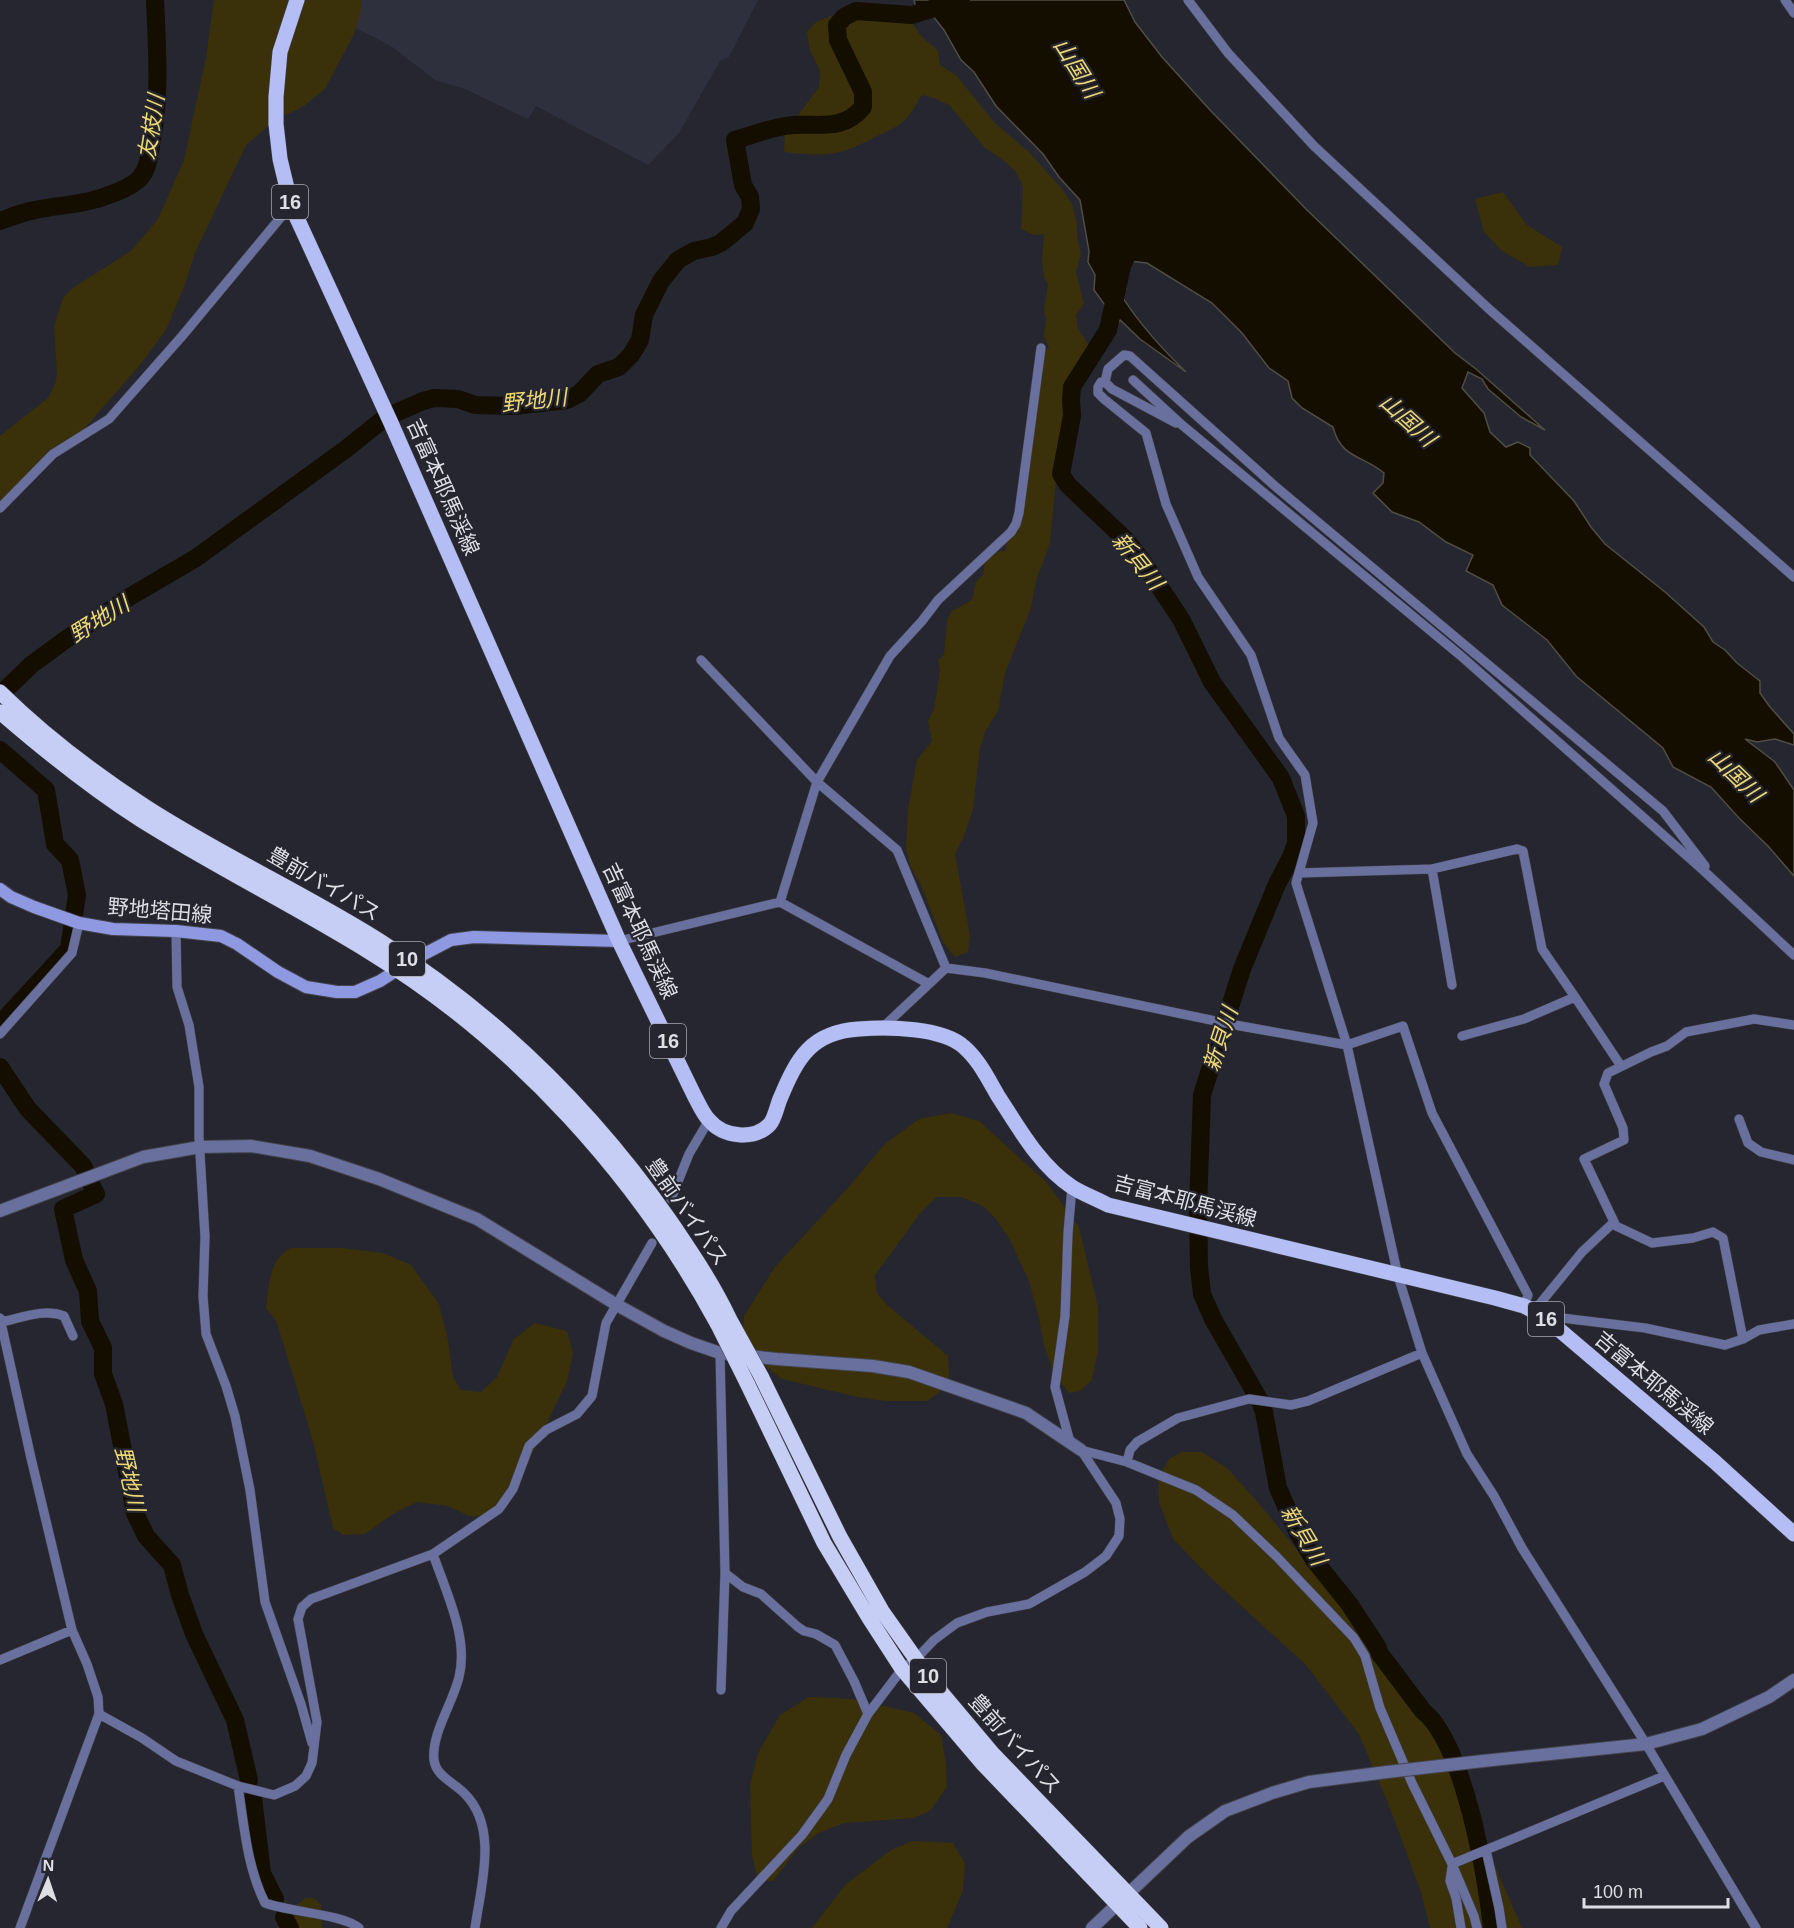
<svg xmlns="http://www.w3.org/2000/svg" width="1794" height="1928" font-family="Helvetica,'Noto Sans JP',sans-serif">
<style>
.built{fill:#2e303e}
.green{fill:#3a310a}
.water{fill:#130e00;stroke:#504d45;stroke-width:1.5}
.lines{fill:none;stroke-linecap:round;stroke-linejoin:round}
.river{stroke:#130e00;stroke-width:18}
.minor-casing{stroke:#43444c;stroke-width:10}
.tertiary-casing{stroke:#43444c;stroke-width:14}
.secondary-casing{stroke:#43444c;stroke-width:14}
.primary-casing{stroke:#43444c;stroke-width:16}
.trunk-casing{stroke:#43444c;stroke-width:16}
.minor{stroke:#69709d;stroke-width:9}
.tertiary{stroke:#69709d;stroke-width:12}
.secondary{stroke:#8f99e1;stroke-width:12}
.primary{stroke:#b4bef5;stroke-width:15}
.trunk{stroke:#c7cef5;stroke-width:15}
.tertiary-bridge-casing{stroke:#43444c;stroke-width:14;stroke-linecap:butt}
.trunk-bridge-casing{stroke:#43444c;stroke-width:16;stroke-linecap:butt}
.tertiary-bridge{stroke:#69709d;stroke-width:12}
.trunk-bridge{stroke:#c7cef5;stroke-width:15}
.labels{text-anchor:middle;stroke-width:4.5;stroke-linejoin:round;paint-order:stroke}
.shield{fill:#25262f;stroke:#a6a8ae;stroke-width:1.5}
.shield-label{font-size:20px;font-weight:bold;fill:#dedfe5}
.street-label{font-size:21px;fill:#dedfe5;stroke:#25262f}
.water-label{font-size:22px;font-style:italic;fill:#eed872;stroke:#25262f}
</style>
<rect width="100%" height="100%" fill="#25262f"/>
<!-- built -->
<path class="built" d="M320 0H758L729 57 720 61 679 133 648 165 536 106 528 119 465 89 435 80 391 46 338 19Z"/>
<!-- green -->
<path class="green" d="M214 0H361V12L353 36 325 89 304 106 274 121 246 145 195 253 184 287 166 330 140 365 84 429 0 510V436L48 398 55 384 57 375 54 327 63 298 71 289 131 251 158 219 184 160 206 58Z
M875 3 907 16 922 37 938 51 940 65 956 75 995 123 1029 152 1062 189 1072 204 1077 223V236L1081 254 1076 272 1084 304 1076 315 1078 328 1090 348 1089 363 1081 372 1072 376 1068 389V412L1056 479 1050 543 1036 581 1031 608 1005 673 998 711 985 732 980 748 973 809 964 836 955 854 970 936 968 952 955 957 943 942 921 885 910 866 906 847 908 809 917 760 932 741 928 721 934 709 938 685 940 669 938 661 944 654 947 620 952 611 972 600 976 582 983 575 985 562 992 552 1005 551 1007 539 1014 521 1035 391 1043 378 1041 363 1044 352 1049 348 1044 336 1046 318 1044 310 1048 284 1044 277 1042 261 1044 234 1034 235 1021 229 1023 187 1016 172 1002 159 985 148 949 105 934 98 922 95C917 102 912 113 907 118 900 126 888 131 879 135 841 156 826 157 784 152L785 131 807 118 798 115 819 87 820 71 810 50 807 32 816 22 853 7Z
M1503 192 1527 225 1562 247 1558 265 1530 267 1502 251 1484 232 1475 199Z
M951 1113 979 1121 1047 1183 1079 1227 1098 1307V1350L1092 1380 1080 1391 1069 1393 1054 1374 1044 1345 1039 1318 1029 1281 1009 1238 996 1219 983 1206 961 1197H937L922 1211 875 1275 877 1293 886 1304 948 1356 949 1376 940 1392 927 1401H885L858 1397 782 1379 742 1348 744 1316 775 1267 846 1190 885 1144 919 1119Z
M291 1248H342L383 1253 411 1265 439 1304 448 1340 453 1377 461 1390 481 1392 497 1377 514 1339 535 1323 567 1331 573 1353 567 1381 515 1490 493 1517 469 1516 448 1506 417 1502 393 1514 365 1534 343 1535 333 1528 313 1441 276 1320 266 1308C269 1285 269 1259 291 1248Z
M1182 1452H1202L1228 1469 1261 1506 1391 1665 1456 1777 1522 1928H1430L1421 1892 1391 1811 1359 1734 1306 1665 1212 1579 1173 1539 1159 1502 1158 1477 1170 1458Z
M809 1697 853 1699 914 1713 941 1735 946 1763 947 1787 930 1811 914 1818 844 1823 819 1833 799 1847 773 1881 758 1880 752 1855 750 1785 758 1753 780 1715Z
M913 1841 953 1843 965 1863 963 1891 947 1928H812L845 1885 891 1850Z
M306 1898H314L321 1905 322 1928H278L289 1910Z"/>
<!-- water -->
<path class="water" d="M914 0H1124L1135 22 1162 57 1210 110 1306 209 1455 353 1476 369 1545 430 1521 417 1488 389 1482 379 1468 372 1462 388 1484 413 1490 432 1506 447 1518 442 1530 448V455L1574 501 1591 527 1605 544 1665 592 1704 627 1713 642 1725 650 1737 663 1760 681V693L1770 707 1794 734V745L1775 739 1757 742 1745 739 1775 762 1794 790V876L1768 846 1739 818 1711 787 1673 767 1663 748 1576 676 1547 640 1502 605 1493 585 1466 571 1473 555 1446 542 1419 522 1392 512 1373 493 1383 483 1384 473C1363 455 1341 459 1333 427L1302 408 1292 398 1288 381 1269 368 1242 333 1212 303 1147 263 1129 261 1118 265 1126 288 1113 281C1131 315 1158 345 1186 372L1140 339 1120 320 1106 339 1101 336 1110 312 1094 290 1095 275 1088 262 1089 251 1080 200 1059 177 1043 154 996 106 974 72 961 60 944 30 932 15 918 16Z"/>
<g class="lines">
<!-- river -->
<path class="river" d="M0 221C11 217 23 212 35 210 58 205 84 205 106 196 117 192 131 187 139 179 148 170 149 157 151 145 161 97 157 49 155 0
M1133 242 1122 266 1108 330 1072 387 1071 400 1072 416 1061 474 1068 485 1126 540 1143 562 1181 619 1212 682 1281 778 1296 816V843L1291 857 1277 884 1242 969 1202 1095 1198 1207 1199 1267 1202 1294 1213 1319 1260 1401 1264 1412 1278 1488 1298 1533 1314 1560 1350 1605 1378 1648 1380 1654 1423 1711C1463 1742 1487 1877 1492 1928
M0 695 31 665 65 640 131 596 196 558 346 449 386 417 423 401 434 398 458 399 475 405 514 406 567 400 579 394 598 374 619 367 631 355 640 340 644 315 661 281 678 260 694 251 712 247 721 243 745 223 751 209 750 197 743 185 735 140C752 135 768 129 785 126 814 121 841 134 863 107V92L838 40 837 25 844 17 856 11 912 15 961 0
M0 750 46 790 55 844 70 860 77 895 69 949 0 1024
M0 1067 28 1109 83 1166 85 1170
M92 1186 96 1194 63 1209 74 1260 88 1291 90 1321 103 1348V1374L114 1404 135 1513 146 1536 172 1565 180 1595 194 1634 235 1720 249 1780
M253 1798 262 1873 275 1899
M284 1917 290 1928"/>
<defs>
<path id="minor" d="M1188 0 1228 53 1314 146 1489 309 1794 577
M1785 0 1794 13
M1133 380 1182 425 1461 656 1704 871
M1105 382 1112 389 1176 423
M0 508 53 454 109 419 183 335 291 205
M701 660 817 782 897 850 946 968
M1432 869 1452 985
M1299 873 1432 869 1517 849 1523 851 1542 949 1575 997
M780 902 817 782 890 656 922 621 938 600 1011 532 1016 524 1019 513 1041 348
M176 931 177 987 189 1025 199 1087V1137L205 1237 203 1296 206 1334 226 1386 235 1416 250 1490 265 1602 301 1704 312 1743
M619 941 780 902 929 984
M882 1028 946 968 985 973 1235 1025 1347 1045 1403 1026 1432 1113 1528 1295 1524 1306
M0 1034 72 953 79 923
M1462 1036 1524 1019 1575 997 1621 1066
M1739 1119 1748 1143 1761 1152 1794 1160
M671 1199 689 1154 709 1120
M1534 1311 1582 1252 1614 1222
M1545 1316 1645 1328 1725 1345 1743 1339 1759 1330 1794 1324
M0 1318 31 1458 72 1630 87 1664 98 1697 99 1714 20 1928
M1 1322C21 1318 45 1308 64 1316L73 1336
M1743 1339 1723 1238 1713 1232 1693 1238 1652 1243 1616 1226 1584 1159 1624 1140 1623 1128 1604 1084 1608 1073 1651 1052 1667 1046 1686 1032 1754 1019 1794 1025
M720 1353 725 1573 721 1690
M1070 1442 1055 1387 1065 1316 1068 1233 1072 1187
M1081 1450 1127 1462 1196 1490 1233 1515 1276 1556 1354 1638 1365 1656 1380 1708 1412 1783 1452 1864 1474 1916 1477 1928
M1127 1462 1130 1450 1137 1442 1178 1418 1249 1399 1291 1405 1308 1401 1422 1353
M433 1554C446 1592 469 1638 459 1677 453 1703 431 1734 434 1760 436 1776 453 1782 464 1793 499 1827 481 1885 475 1928
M725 1573 743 1587 761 1594 798 1627 804 1631 816 1634 835 1645 854 1681 868 1714
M0 1660 72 1630
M99 1714 142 1738 176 1761 238 1786 274 1795 295 1786 306 1776 312 1763 317 1722 298 1619 302 1607 311 1599 433 1554 499 1509 513 1489 529 1446 546 1430 577 1414 592 1396 606 1323 652 1243
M238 1786C244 1825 247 1867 265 1903 289 1912 343 1914 359 1928
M1486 1850 1499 1908 1502 1928
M1452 1864 1664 1776
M1452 1867 1450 1881 1456 1898 1461 1928
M721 1928 731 1911 802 1835 828 1799 846 1755 868 1714 902 1669 916 1659 934 1640 957 1623 987 1612 1029 1604 1085 1572 1106 1556 1119 1536 1120 1519 1116 1503 1081 1450
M1756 1928 1646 1744 1522 1548 1494 1496 1467 1454 1422 1353 1398 1276 1347 1045 1296 883 1313 823 1305 775 1279 738 1251 655 1198 577 1166 504 1146 433 1104 399 1098 393V387L1101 382H1105L1108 369 1124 355 1130 356 1276 487 1663 811 1705 866 1704 871 1794 955"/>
<path id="tertiary" d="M0 1211 143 1157 200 1147 251 1146 310 1156 379 1179 477 1219 617 1305 664 1331 691 1343 720 1353 777 1359 873 1366 909 1372 1026 1413 1081 1450
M1483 1761 1646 1744 1702 1729 1769 1697 1794 1680
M1092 1928 1188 1837 1225 1811 1272 1793 1309 1782 1387 1772"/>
<path id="secondary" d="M0 889 11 897 34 907 79 923 113 929 176 931 221 936 237 944 278 972 306 987 337 992H355L380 981 411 961 451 940 474 937 619 941"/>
<path id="primary" d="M297 0 280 52 276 97V124L280 159 291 205 391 423 619 941 695 1097C699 1104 703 1114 709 1120 723 1137 754 1141 770 1124 775 1118 777 1106 780 1099 797 1058 811 1032 859 1029 888 1027 942 1027 964 1047 979 1060 988 1079 998 1096 1019 1128 1039 1165 1072 1187 1083 1194 1097 1199 1108 1205L1495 1298 1524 1306 1543 1316 1715 1462 1794 1534"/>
<path id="trunk" d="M0 692C44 735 95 774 146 807 222 856 304 893 380 941 495 1014 593 1110 671 1222 692 1253 713 1284 729 1318
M0 712C45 751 91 788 141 820 216 867 295 906 371 953 515 1041 638 1177 718 1325
M761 1376 840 1537 882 1611 930 1679 993 1754 1161 1928
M747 1383 824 1543 869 1618 902 1669 982 1763 1140 1928"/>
</defs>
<!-- minor casing -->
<use href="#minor" class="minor-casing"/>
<!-- tertiary casing -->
<use href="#tertiary" class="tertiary-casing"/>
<!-- secondary casing -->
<use href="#secondary" class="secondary-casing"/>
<!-- primary casing -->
<use href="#primary" class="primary-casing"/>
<!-- trunk casing -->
<use href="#trunk" class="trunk-casing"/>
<!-- minor -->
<use href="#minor" class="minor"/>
<!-- tertiary -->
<use href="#tertiary" class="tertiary"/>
<!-- secondary -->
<use href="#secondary" class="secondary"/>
<!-- primary -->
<use href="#primary" class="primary"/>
<!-- trunk -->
<use href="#trunk" class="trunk"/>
<defs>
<path id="tertiary-bridge" d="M1387 1772 1483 1761"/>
<path id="trunk-bridge" d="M729 1318 761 1376
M718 1325 747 1383"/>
</defs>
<!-- tertiary-bridge casing -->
<use href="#tertiary-bridge" class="tertiary-bridge-casing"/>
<!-- trunk-bridge casing -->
<use href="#trunk-bridge" class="trunk-bridge-casing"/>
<!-- tertiary-bridge -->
<use href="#tertiary-bridge" class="tertiary-bridge"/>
<!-- trunk-bridge -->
<use href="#trunk-bridge" class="trunk-bridge"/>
</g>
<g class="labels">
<!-- shield labels -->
<g class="shield">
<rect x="272" y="185" width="36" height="34" rx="4.5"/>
<rect x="389" y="942" width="36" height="34" rx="4.5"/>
<rect x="650" y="1024" width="36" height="34" rx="4.5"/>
<rect x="1528" y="1302" width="36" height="34" rx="4.5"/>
<rect x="910" y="1659" width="36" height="34" rx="4.5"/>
</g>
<g class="shield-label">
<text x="290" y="209">16</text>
<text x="407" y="966">10</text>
<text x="668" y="1048">16</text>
<text x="1546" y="1326">16</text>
<text x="928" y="1683">10</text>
</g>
<!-- street labels -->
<g class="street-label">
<text transform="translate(443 487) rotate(66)" y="7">吉富本耶馬渓線</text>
<text transform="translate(324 884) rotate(30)" y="7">豊前バイパス</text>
<text transform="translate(160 911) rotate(5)" y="7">野地塔田線</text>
<text transform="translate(640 931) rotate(65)" y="7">吉富本耶馬渓線</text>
<text transform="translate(1185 1201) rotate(15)" y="7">吉富本耶馬渓線</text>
<text transform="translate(687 1212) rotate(55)" y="7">豊前バイパス</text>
<text transform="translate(1654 1383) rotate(40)" y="7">吉富本耶馬渓線</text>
<text transform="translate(1015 1744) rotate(48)" y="7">豊前バイパス</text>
</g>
<!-- water labels -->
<g class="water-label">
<text transform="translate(1077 68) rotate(58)" y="8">山国川</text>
<text transform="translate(151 127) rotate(-81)" y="8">友枝川</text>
<text transform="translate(534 400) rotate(-6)" y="8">野地川</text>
<text transform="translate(1408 420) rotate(42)" y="8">山国川</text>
<text transform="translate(1138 561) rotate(51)" y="8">新貝川</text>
<text transform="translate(99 619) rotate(-32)" y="8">野地川</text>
<text transform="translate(1736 775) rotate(44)" y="8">山国川</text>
<text transform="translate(1220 1039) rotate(-72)" y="8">新貝川</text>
<text transform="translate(130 1479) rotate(77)" y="8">野地川</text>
<text transform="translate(1304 1535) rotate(59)" y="8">新貝川</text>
</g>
</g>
<!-- north arrow -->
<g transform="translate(48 1880) rotate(2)" stroke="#25262f" stroke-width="4.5" paint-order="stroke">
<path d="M0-4.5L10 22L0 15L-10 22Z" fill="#dedfe5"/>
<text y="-9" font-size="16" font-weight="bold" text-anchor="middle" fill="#dedfe5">N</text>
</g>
<!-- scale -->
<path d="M1584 1898v9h144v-9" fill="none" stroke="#dedfe5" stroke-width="3"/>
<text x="1593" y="1898" font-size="18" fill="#dedfe5" stroke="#25262f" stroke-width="4.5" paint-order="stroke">100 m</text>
</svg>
